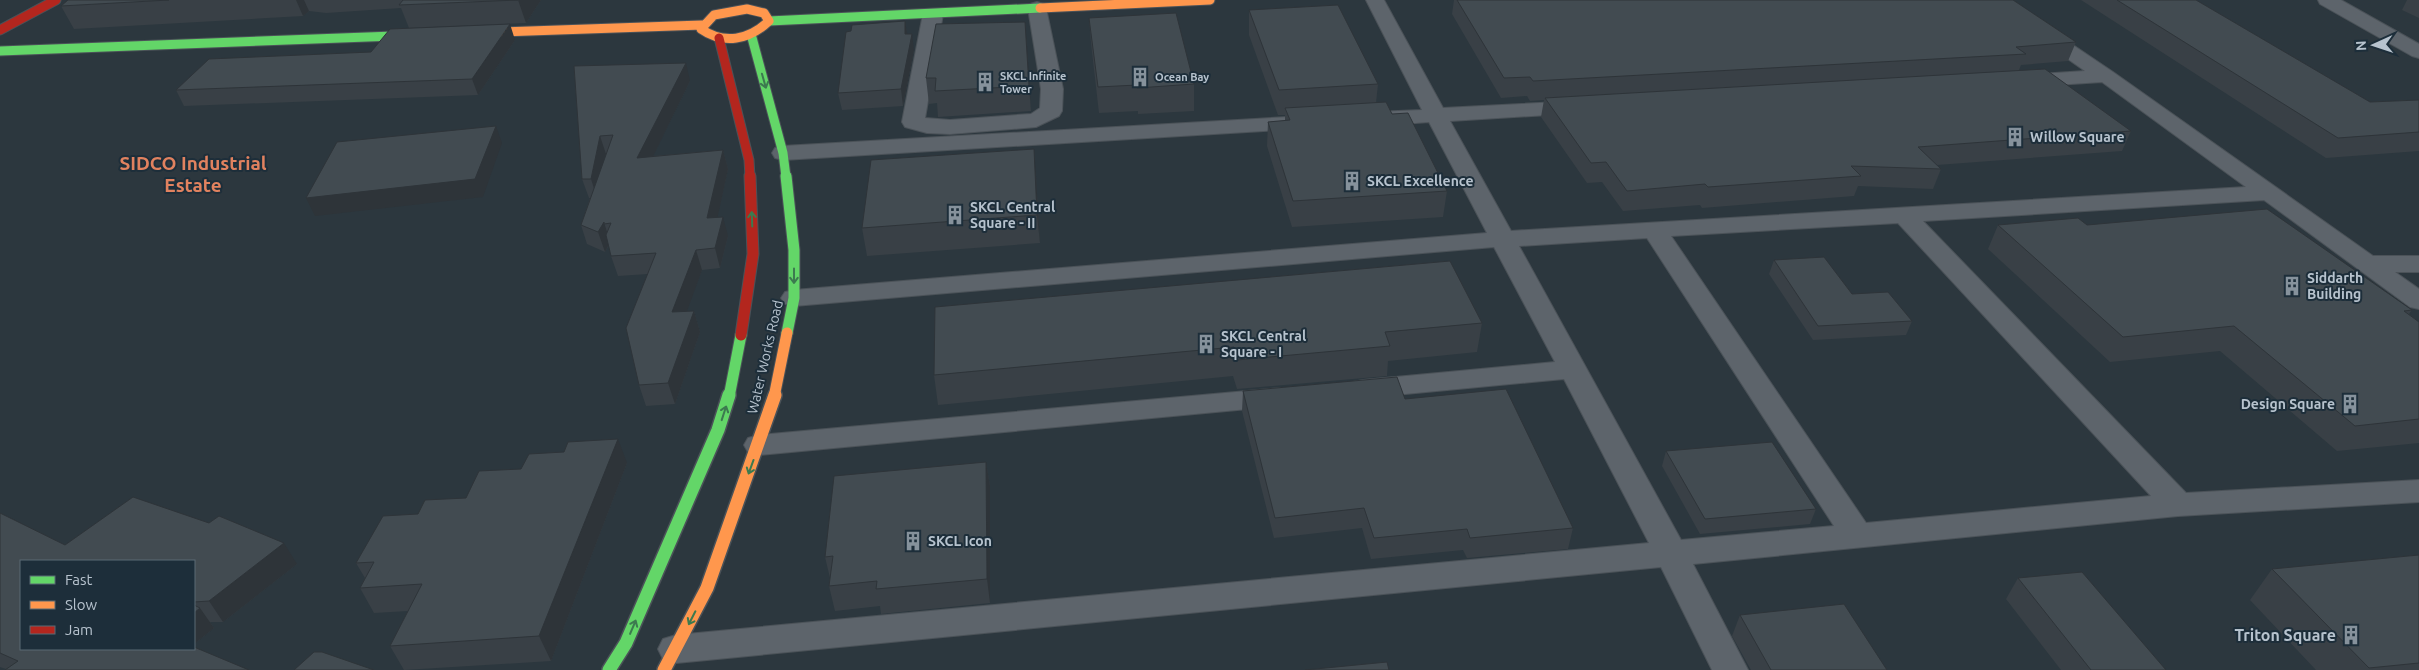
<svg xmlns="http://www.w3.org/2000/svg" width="2419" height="670" font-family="Ubuntu,sans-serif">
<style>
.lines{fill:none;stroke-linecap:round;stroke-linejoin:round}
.street-casing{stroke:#4b5258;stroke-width:2}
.fast-far2-casing{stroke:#4b5258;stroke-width:11}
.fast-far1-casing{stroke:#4b5258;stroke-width:13}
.fast-casing{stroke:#4b5258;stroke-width:16}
.slow-far2-casing{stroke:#4b5258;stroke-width:11}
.slow-far1-casing{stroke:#4b5258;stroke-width:13}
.slow-casing{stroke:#4b5258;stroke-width:16}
.jam-far1-casing{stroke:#4b5258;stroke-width:11}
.jam-casing{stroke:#4b5258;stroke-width:13}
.street{fill:#5d646b;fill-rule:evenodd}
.fast-far2{stroke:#63d668;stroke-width:9}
.fast-far1{stroke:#63d668;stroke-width:11}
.fast{stroke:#63d668;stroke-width:13}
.slow-far2{stroke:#ff974d;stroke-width:9}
.slow-far1{stroke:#ff974d;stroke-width:11}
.slow{stroke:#ff974d;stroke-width:13}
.jam-far1{stroke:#b3261e;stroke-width:9}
.jam{stroke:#b3261e;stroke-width:11}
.wall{fill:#394046}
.shaded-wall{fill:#2e3439}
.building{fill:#424b51;stroke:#2e3439}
.oneway{stroke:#3c7a4f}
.labels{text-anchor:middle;stroke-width:4;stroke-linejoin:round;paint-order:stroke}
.far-poi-label{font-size:11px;font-weight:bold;fill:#b7c3ce;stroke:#1d2e3a;text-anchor:start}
.poi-label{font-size:14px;font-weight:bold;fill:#b7c3ce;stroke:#1d2e3a;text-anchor:start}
.street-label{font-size:14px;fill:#b7c3ce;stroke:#1d2e3a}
.near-poi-label{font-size:16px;font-weight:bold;fill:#b7c3ce;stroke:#1d2e3a;text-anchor:end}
.district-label{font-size:19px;font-weight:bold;fill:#e1825f;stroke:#1d2e3a}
</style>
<rect width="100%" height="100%" fill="#2c373e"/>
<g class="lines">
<defs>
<path id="street" d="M1366 0H1384L1443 108 1580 101 1588 102 1591 107 1588 112 1580 113 1450 121 1511 231 2246 187 2102 82 2023 87 2016 85 2013 81 2016 77 2023 75 2085 71 1984 0H2006L2113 72 2373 256H2419V272H2395L2419 289V309L2410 307 2264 200 1923 221 2186 493 2419 480V502L2178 516 1693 564 1748 670H1712L1661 567 676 663 663 659 658 649 663 639 676 635 1649 543 1564 379 1363 398 1353 396 1349 389 1353 382 1363 380 1555 362 1494 247 794 306 785 304 781 298 785 292 794 290 1487 233 1429 122 1374 126 1366 124 1363 119 1366 114 1374 112 1422 110ZM1898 223 2151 496 1866 523 1671 236ZM1647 238 1834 526 1681 540 1519 246Z
M2318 0H2341L2419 44V58L2412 56 2320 4Z
M1037 2 1044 4 1046 8 1063 89 1062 111 1059 116 1036 127 950 134 927 133 905 127 902 122 923 14 926 10H940L943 14 925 118 950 120 1031 114 1040 108 1041 89 1028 8 1030 4Z
M1306 116 1314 118 1317 123 1314 128 783 160 775 158 772 153 775 148 783 146Z
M1280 388 1290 390 1295 397 1290 404 1280 406 759 455 748 452 744 445 748 438 759 435Z"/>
<path id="fast-far2" d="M769 21 1040 8
M751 34 783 153 786 177
M0 51 421 35"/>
<path id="fast-far1" d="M786 176 794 250V298L787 333
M729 397 741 335"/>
<path id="fast" d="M609 670 626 643 718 430 729 395"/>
<path id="slow-far2" d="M1040 8 1210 0
M747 9 764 13 769 21C749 40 724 45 701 29L714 15Z
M474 33 702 25"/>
<path id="slow-far1" d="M774 397 787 333"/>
<path id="slow" d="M664 670 707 588 775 395"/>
<path id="jam-far1" d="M0 30 56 0
M719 38 749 160 750 177"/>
<path id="jam" d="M741 335 753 254 750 176"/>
</defs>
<!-- street casing -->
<use href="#street" class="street-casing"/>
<!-- fast-far2 casing -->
<use href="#fast-far2" class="fast-far2-casing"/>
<!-- fast-far1 casing -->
<use href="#fast-far1" class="fast-far1-casing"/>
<!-- fast casing -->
<use href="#fast" class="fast-casing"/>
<!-- slow-far2 casing -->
<use href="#slow-far2" class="slow-far2-casing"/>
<!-- slow-far1 casing -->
<use href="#slow-far1" class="slow-far1-casing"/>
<!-- slow casing -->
<use href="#slow" class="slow-casing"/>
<!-- jam-far1 casing -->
<use href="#jam-far1" class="jam-far1-casing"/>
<!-- jam casing -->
<use href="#jam" class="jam-casing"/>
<!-- street -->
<use href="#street" class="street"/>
<!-- fast-far2 -->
<use href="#fast-far2" class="fast-far2"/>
<!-- fast-far1 -->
<use href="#fast-far1" class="fast-far1"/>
<!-- fast -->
<use href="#fast" class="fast"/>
<!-- slow-far2 -->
<use href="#slow-far2" class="slow-far2"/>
<!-- slow-far1 -->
<use href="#slow-far1" class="slow-far1"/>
<!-- slow -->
<use href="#slow" class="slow"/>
<!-- jam-far1 -->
<use href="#jam-far1" class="jam-far1"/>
<!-- jam -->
<use href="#jam" class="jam"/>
</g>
<!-- wall -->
<path class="wall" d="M68 0H541L526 23 409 28 401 8 326 13 309 11 303 16 74 29 61 6Z
M1454 0H2013L2076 42 2068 61 2021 65 2019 70 2131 131 2122 151 1937 165 1941 169 1933 189 1858 186 1854 196 1702 208 1700 205 1623 211 1602 182 1587 183 1541 117 1544 100 1530 101 1527 96 1501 98 1452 14Z
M2081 0H2196L2370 102 2419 100V151L2326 158Z
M2407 0H2419V18L2402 10Z
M1249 10 1378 84 1376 103 1392 114 1447 191 1443 217 1292 227 1267 146 1268 122 1285 121V115H1278L1249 35Z
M1089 18 1194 84V111L1138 114V111L1099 113 1091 43Z
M905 21 907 34 914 50 903 106 842 110 838 93 851 31Z
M1025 22 1031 111 938 117 937 103 929 104 926 78Z
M515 40 478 95 184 106 176 90Z
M574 66 690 81 653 156 723 150 728 169 717 217 728 236 720 268 702 270 686 311H694L700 332 675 404 646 406 639 385 648 274 618 276 611 256 609 245 605 252 587 244 581 225 590 198H589L582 179Z
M1036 176 1040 243 867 256 862 228Z
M1998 225H2087L2412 310 2409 314 2419 322V443L2337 451 2220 351 2110 362 1988 249Z
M1774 260 1912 321 1906 335 1813 340 1769 274Z
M1482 323 1477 352 1388 361 1387 376 1237 389 1233 376 938 405 934 375Z
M1243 391 1405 399 1573 528 1568 549 1467 558 1463 550 1371 559 1362 528 1274 538 1242 411Z
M1666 451 1816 509 1810 524 1700 534 1662 466Z
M986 462 990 486V603L881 614 880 606 835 611 829 586 830 578 825 557Z
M627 463 551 661 404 670 390 646 408 611 374 613 360 588 365 578 356 563 418 514 466 498Z
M0 513 65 545 209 523 297 564 223 622H210L214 628 194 644V561H21L194 649 6 669 0 667Z
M2419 555V670H2316L2250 600 2272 569Z
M2018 578 2166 670H2061L2006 599Z
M1740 615 1887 670H1751L1732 636Z"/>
<!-- shaded-wall -->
<path class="shaded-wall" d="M296 0H304L309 11 303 16Z
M518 0H541L526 23Z
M905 21 908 38 905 34Z
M1025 22 1027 46 1031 111 1029 86Z
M510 24 515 40 478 95 472 79Z
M912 34 914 50 903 106 901 89Z
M686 63 690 81 643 177 637 158Z
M496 126 502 143 483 197 315 216 306 198Z
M600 136 606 154 597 198 591 179Z
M1034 149 1036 176 1040 243 1037 215Z
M723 150 728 169 713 238 707 218Z
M723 217 728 236 720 268 715 248Z
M604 222 610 242 605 252 598 232Z
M696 250 702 270 679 333 672 312Z
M694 311 700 332 675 404 668 383Z
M618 439 627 463 551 661 539 636Z
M986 462 990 486V603L987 579Z
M284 543 297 564 223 622 209 601Z
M200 608 214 628 194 644V613Z"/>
<!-- building -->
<path class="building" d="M68 0H169L61 6Z
M403 0H518L399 5Z
M1457 0H2013L2076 42 2016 47 2026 54 1533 81 1530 77 1504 78Z
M2117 0H2196L2370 102 2419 100V132L2338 138Z
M1338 5 1378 84 1279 90 1249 10Z
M1176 13 1194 84 1137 88V85L1098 87 1089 18Z
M905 21V34H912L901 89 838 93 846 32 851 31 852 25Z
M1025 22 1029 86 935 91 936 78H926L936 24Z
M510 24 472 79 176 90 209 59 371 52 390 29Z
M686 63 637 158 723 150 707 218 723 217 715 248 696 250 672 312 694 311 668 383 639 385 626 328 656 253 611 256 606 235 611 223 604 224V222L598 232 581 225 613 135 600 136 591 179H582L574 66Z
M2045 69 2131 131 1918 147 1941 169 1851 166 1861 176 1708 187 1705 184 1627 191 1606 162 1591 163 1545 98Z
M1386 102 1392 114 1408 113 1447 191 1293 201 1268 122 1290 120 1285 108Z
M496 126 475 179 306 198 337 142Z
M1034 149 1037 215 862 228 871 160Z
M2267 209 2412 310 2404 311 2419 322V419L2355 426 2234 326 2123 337 1998 225 2078 218 2087 225Z
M1824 257 1852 294 1888 292 1912 321 1818 326 1774 260Z
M1450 261 1482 323 1385 332 1390 346 1237 360 1234 347 934 375 935 307Z
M1397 377 1405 399 1506 389 1573 528 1470 538 1467 529 1374 538 1364 508 1275 518 1243 391Z
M618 439 539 636 390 646 422 584 360 588 374 562 356 563 383 516 418 514 425 500 466 498 479 471 521 469 529 454 564 452 568 442Z
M1772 442 1816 509 1705 519 1666 451Z
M986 462 987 579 876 589 877 581 829 586 833 556 825 557 834 476Z
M133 497 209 523 219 516 284 543 209 601 194 602V561H21V649H194V647L249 670H5L18 661 0 653V513L65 545Z
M2419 555V663L2369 668 2272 569Z
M2082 572 2166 670H2091L2018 578Z
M1844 604 1887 670H1771L1740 615Z
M194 605 200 608 194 613Z
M314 652H322L374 670H294Z
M1387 662 1389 670H1305Z"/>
<!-- one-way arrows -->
<defs><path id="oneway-shaft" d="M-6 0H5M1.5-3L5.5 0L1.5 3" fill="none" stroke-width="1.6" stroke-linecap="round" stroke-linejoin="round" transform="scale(1.25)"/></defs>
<g class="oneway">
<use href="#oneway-shaft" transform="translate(764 81) rotate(74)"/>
<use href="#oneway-shaft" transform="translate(752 219) rotate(-92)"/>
<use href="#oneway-shaft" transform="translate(794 276) rotate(90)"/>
<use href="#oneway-shaft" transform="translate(724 413) rotate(-72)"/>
<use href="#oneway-shaft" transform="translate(751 467) rotate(110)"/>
<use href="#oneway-shaft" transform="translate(692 618) rotate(117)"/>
<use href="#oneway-shaft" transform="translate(633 627) rotate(-67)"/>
</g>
<!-- icons -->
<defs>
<symbol id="building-bare" viewBox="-9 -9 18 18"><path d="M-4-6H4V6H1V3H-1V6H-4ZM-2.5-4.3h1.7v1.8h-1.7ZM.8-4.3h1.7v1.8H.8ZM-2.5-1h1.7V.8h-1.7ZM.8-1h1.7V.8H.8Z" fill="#86929c" stroke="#1d2e3a" stroke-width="2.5" paint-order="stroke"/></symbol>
</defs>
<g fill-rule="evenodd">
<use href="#building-bare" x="1126" y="63" width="28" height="28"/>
<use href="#building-bare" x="971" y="68" width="28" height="28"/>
<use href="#building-bare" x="2001" y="123" width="28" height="28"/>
<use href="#building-bare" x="1338" y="167" width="28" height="28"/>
<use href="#building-bare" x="941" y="201" width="28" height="28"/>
<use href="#building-bare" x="2278" y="272" width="28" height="28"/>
<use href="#building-bare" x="1192" y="330" width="28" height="28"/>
<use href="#building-bare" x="2336" y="390" width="28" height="28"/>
<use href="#building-bare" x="899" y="527" width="28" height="28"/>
<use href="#building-bare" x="2337" y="621" width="28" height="28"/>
</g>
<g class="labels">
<!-- far-poi labels -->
<g class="far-poi-label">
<text x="1000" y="80">SKCL Infinite<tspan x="1000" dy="13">Tower</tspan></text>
<text x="1155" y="81">Ocean Bay</text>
</g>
<!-- poi labels -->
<g class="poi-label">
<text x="2030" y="142">Willow Square</text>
<text x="1367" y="186">SKCL Excellence</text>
<text x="970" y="212">SKCL Central<tspan x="970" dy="16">Square - II</tspan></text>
<text x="2307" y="283">Siddarth<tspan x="2307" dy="16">Building</tspan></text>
<text x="1221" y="341">SKCL Central<tspan x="1221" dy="16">Square - I</tspan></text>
<text x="2335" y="409" text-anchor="end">Design Square</text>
<text x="928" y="546">SKCL Icon</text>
</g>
<!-- street labels -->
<g class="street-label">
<text transform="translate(765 357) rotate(-77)" y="5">Water Works Road</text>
</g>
<!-- near-poi labels -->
<g class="near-poi-label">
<text x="2336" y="641">Triton Square</text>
</g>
<!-- district labels -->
<g class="district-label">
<text x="193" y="170">SIDCO Industrial<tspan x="193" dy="22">Estate</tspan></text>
</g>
</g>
<!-- legend -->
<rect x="20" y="560" width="175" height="90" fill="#1d2e3a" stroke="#5b6a75"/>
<rect x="30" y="576" width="25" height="8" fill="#63d668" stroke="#5b6a75"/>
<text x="65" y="585" font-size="15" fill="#b7c3ce">Fast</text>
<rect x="30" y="601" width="25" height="8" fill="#ff974d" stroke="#5b6a75"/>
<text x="65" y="610" font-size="15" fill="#b7c3ce">Slow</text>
<rect x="30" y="626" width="25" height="8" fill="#b3261e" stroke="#5b6a75"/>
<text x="65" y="635" font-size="15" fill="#b7c3ce">Jam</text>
<!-- north arrow -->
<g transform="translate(2374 45) rotate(267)" stroke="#1d2e3a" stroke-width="4" paint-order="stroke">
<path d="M0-4L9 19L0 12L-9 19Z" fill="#b7c3ce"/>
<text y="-8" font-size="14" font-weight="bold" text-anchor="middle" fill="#b7c3ce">N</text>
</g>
</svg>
